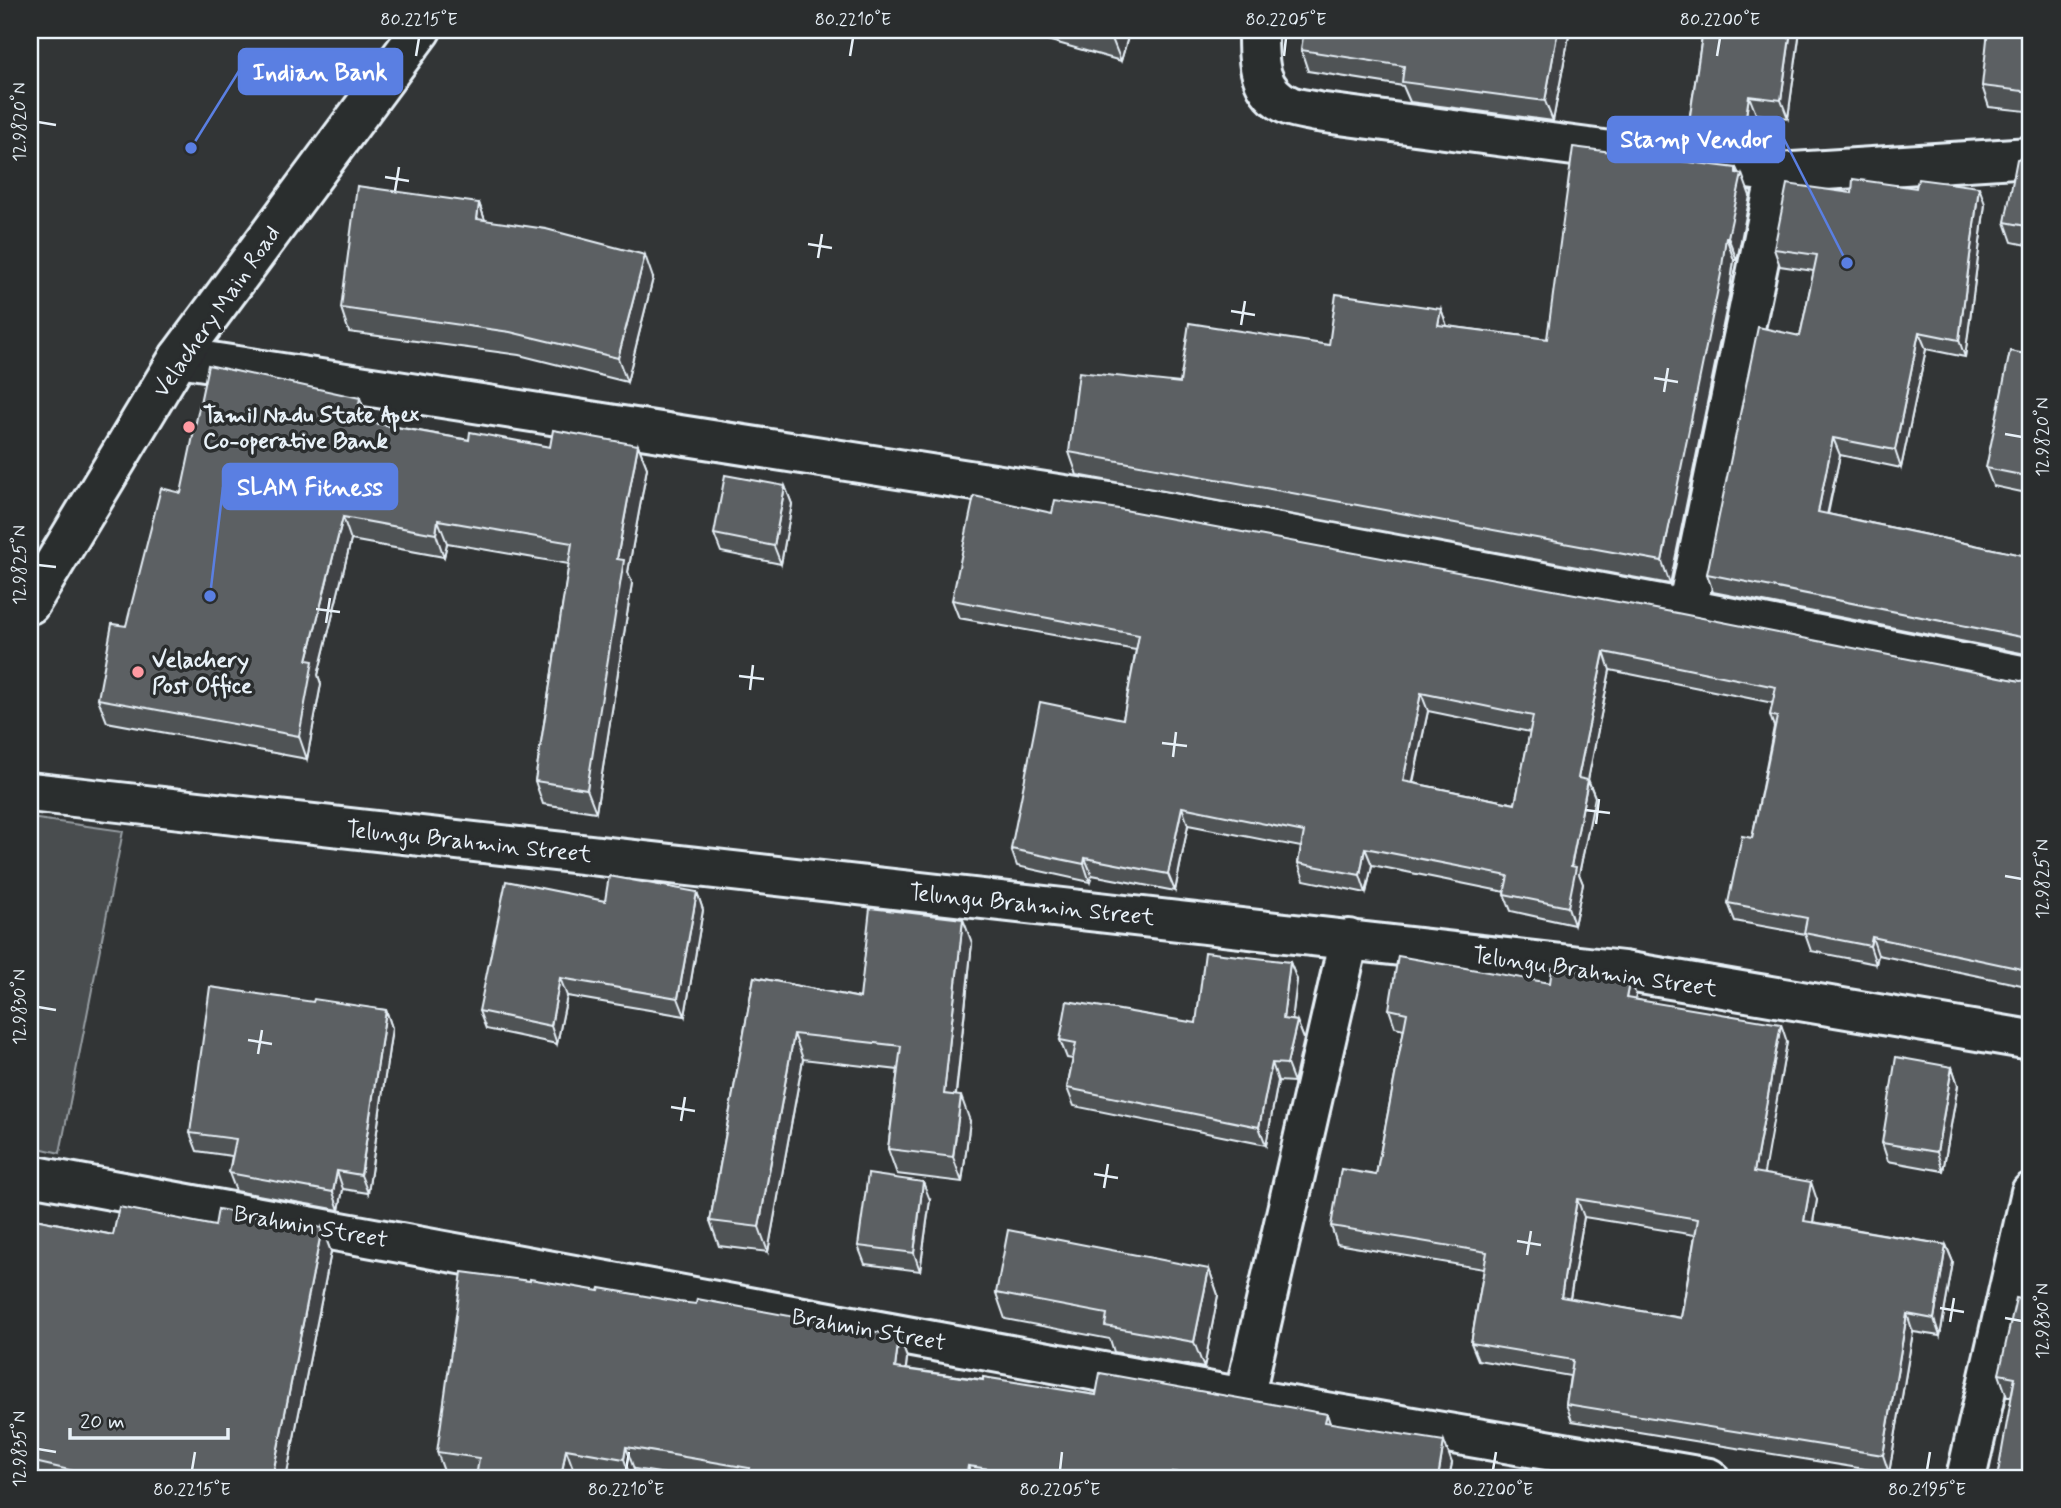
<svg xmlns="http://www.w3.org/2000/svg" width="2061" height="1508" font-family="Mynerve,sans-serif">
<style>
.green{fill:#494d4f;stroke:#989fa4;stroke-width:2}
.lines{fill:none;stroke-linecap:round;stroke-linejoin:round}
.minor-casing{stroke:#e8f1f8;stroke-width:44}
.secondary-casing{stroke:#e8f1f8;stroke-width:44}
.minor{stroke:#2a2d2e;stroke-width:38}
.secondary{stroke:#2a2d2e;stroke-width:38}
.wall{fill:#4f5355;stroke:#e8f1f8;stroke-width:2;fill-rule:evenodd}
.shaded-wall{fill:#404345;stroke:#e8f1f8;stroke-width:2}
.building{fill:#5c6063;stroke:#e8f1f8;stroke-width:2;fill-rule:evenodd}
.ticks{fill:none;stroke:#e8f1f8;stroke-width:2.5}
.poi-dot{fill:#ff9aa2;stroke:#2a2d2e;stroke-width:2.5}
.labels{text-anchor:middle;stroke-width:7;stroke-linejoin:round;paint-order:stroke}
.street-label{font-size:23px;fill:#e8f1f8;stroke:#2a2d2e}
.poi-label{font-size:23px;font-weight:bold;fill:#e8f1f8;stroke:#2a2d2e;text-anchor:start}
.leader{fill:none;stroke:#5a7fe2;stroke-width:2.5}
.callout-dot{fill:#5a7fe2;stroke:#2a2d2e;stroke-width:2.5}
.callout{fill:#5a7fe2;stroke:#5a7fe2;stroke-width:2.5}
.callout-label{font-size:24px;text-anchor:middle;font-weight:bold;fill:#fff}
.neatline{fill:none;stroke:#e8f1f8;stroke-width:2.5}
.ticks-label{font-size:18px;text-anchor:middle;fill:#e8f1f8}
</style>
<rect width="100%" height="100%" fill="#323536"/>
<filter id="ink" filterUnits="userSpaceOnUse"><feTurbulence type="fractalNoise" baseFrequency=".0143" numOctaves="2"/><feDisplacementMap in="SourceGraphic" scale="14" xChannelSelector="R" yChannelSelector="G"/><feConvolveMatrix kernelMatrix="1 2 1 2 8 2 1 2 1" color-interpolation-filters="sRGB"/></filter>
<g filter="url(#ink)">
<!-- green -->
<path class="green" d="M30 818 123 831 60 1153 30 1146Z"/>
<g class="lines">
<defs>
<path id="minor" d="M1258 30C1258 60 1257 92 1290 106 1298 109 1309 110 1317 112L1777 173 2031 157
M179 357 1129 505 1687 609 2031 677
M1687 609 1777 173
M30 792 1623 971 2031 1040
M30 1175 1244 1398 1709 1478
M1244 1398 1349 939
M1966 1478 2031 1192"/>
<path id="secondary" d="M30 604 179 357 421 30"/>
</defs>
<!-- minor casing -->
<use href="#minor" class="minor-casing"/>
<!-- secondary casing -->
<use href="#secondary" class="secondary-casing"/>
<!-- minor -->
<use href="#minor" class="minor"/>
<!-- secondary -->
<use href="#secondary" class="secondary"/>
</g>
<!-- wall -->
<path class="wall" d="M1012 30H1130L1121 61Z
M1304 30H1570L1553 121 1410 102 1403 86 1308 71 1301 50Z
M1588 30H1624L1623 36Z
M1703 30H1800L1788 118 1756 114 1751 147 1696 140 1689 122Z
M2031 30V129L2026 115 2027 111 1989 107 1982 86Z
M2031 155V246L2012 242 2005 222Z
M1736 168 1750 196 1737 260H1734L1729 296 1670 584 1077 475 1069 452 1180 383 1329 345 1441 309 1447 326 1547 339Z
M1852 193 1985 204 1965 357 1926 349 1901 468 1840 455 1828 514 2031 557V655L1713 592 1707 574 1800 336 1814 271 1780 266 1774 249Z
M479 203 485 220 653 278 627 382 519 355 349 332 341 308Z
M2031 355V494L1993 486 1986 468Z
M369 421V422L469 440 550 447 638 445 647 468 628 572 632 583 596 812 543 804 535 781 569 564 447 543 444 557 351 540 318 675 321 684 307 759 107 722 98 699 126 626 181 493Z
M785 486 792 504 781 564 721 552 714 534Z
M1052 513 2020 681 2031 680V987L1878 955 1876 964 1811 951 1805 934 1735 921 1728 903 1752 838 1774 727 1770 715 1773 703 1610 670 1588 779 1595 797 1579 874 1583 884 1574 925 1511 911 1504 894 1505 892 1372 865 1366 893 1304 880 1298 863 1301 847 1188 825 1175 891 1092 875 1090 882 1017 866 1011 849 1123 719 1136 650 959 618 952 600ZM1428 711 1530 732 1515 804 1413 783Z
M697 892 703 910 685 1016 567 996 557 1044 486 1029 479 1011 605 901Z
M972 943 956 1095 970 1121 962 1182 897 1174 888 1149 898 1070 803 1059 768 1252 719 1246 710 1221 754 977 860 998Z
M1290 962 1297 980 1292 1020 1297 1021 1304 1039 1294 1082 1278 1081 1266 1145 1074 1106 1067 1088 1073 1059 1067 1058 1060 1040 1196 1023Z
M1550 983 1636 995 1635 999 1787 1042 1763 1174 1817 1200 1813 1222 1946 1245 1953 1262 1940 1336 1913 1332 1889 1473 1572 1421 1566 1404 1570 1376 1478 1360 1471 1343 1484 1269 1337 1244 1331 1226 1376 1175 1404 1029 1395 1027 1389 1009ZM1584 1217 1695 1235 1681 1318 1570 1299Z
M313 1002 386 1010 392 1028 368 1193 343 1189 339 1210 236 1191 229 1173 232 1156 197 1151 190 1133Z
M1952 1067 1958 1085 1943 1171 1888 1161 1882 1143Z
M930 1200 920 1271 865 1264 858 1246Z
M30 1218 113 1235 215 1226 322 1228 331 1252 286 1478H30Z
M1209 1269 1218 1295 1204 1368 1114 1352 1110 1339 1005 1319 996 1293Z
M599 1291 899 1336 907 1358 906 1369 1096 1395 1327 1414 1330 1423 1452 1463 1449 1478H690L634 1469 632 1478H616L574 1471 573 1478H472L445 1474 437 1452Z
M2031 1301 2011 1397H2007L1999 1374Z"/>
<!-- shaded-wall -->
<path class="shaded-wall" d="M1110 30H1130L1121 61 1109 31Z
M1558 30H1570L1553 121 1545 101Z
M1791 30H1800L1788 118 1781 100Z
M1749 96 1756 114 1751 147 1744 129Z
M1736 168 1740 180 1742 174 1750 196 1737 260 1728 237Z
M1979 187 1985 204 1965 357 1959 340Z
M479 203 487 226 477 219Z
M1726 237 1734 260 1729 296 1670 584 1662 561Z
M645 255 653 278 627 382 618 358Z
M1441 309 1449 332 1438 325Z
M1919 332 1926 349 1901 468 1895 450Z
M360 398 369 421 364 443 356 420Z
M1833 438 1840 455 1824 529 1818 512Z
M638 445 647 468 628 572 632 583 596 812 587 789 617 559Z
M785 486 792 504 781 564 774 546Z
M343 517 351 540 318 675 321 684 307 759 299 736 307 660Z
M438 520 447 543 444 557 436 534Z
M1604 652 1610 670 1585 795 1578 778Z
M1421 693 1428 711 1409 799 1403 781Z
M1588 780 1595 797 1579 874 1583 884 1574 925 1568 907 1571 866Z
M1182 807 1188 825 1175 891 1168 874Z
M1365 848 1372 865 1366 893 1360 875Z
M1085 858 1092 875 1090 882 1084 864Z
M697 892 703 910 685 1016 678 998Z
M963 919 972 943 953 1119 944 1094Z
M1872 937 1878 955 1876 964 1870 946Z
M1290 962 1297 980 1290 1037 1283 1019Z
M560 978 567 996 557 1044 551 1026Z
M1630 978 1636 995 1632 1016 1626 998Z
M386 1010 392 1028 368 1193 361 1175Z
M1297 1021 1304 1039 1294 1082 1287 1064Z
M1781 1024 1787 1042 1761 1190 1754 1172Z
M794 1034 803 1059 768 1252 759 1227Z
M1272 1063 1278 1081 1266 1145 1259 1127Z
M1952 1067 1958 1085 1943 1171 1937 1152Z
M961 1096 970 1121 962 1182 953 1157Z
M337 1171 343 1189 339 1210 333 1192Z
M923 1182 930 1200 920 1271 914 1253Z
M1811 1182 1817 1200 1810 1238 1804 1221Z
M1577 1199 1584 1217 1567 1315 1561 1297Z
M322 1228 331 1252 286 1478H272Z
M1946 1245 1953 1262 1940 1336 1934 1319Z
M1209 1269 1218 1295 1204 1368 1194 1342Z
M1907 1314 1913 1332 1889 1473 1883 1455Z
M899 1336 907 1358 903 1390 895 1368Z
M1444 1441 1452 1463 1449 1478H1438Z
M626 1447 634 1469 632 1478H631L624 1459Z
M566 1449 574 1471 573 1478H561Z
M968 1466 973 1478H966Z"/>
<!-- building -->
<path class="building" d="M1304 30H1558L1545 101 1402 82 1404 66 1301 50Z
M1703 30H1791L1781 100 1749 96 1744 129 1689 122Z
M1988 30H2031V117L2026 115 2031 92 1982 86Z
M1573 147 1736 168V173L1742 174 1728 237H1726L1721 274 1662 561 1069 452 1079 372 1180 383 1189 323 1329 345 1336 294 1441 309 1438 325 1547 339Z
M2031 155V227L2005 222 2017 159Z
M1853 179 1916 188 1918 179 1979 187 1959 340 1919 332 1895 450 1833 438 1818 512 2031 557V639L1707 574 1758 327 1800 336 1817 255 1774 249 1787 184 1852 193Z
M357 186 479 203 477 219 546 229 645 255 618 358 510 332 341 308Z
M2010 351 2031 355V477L1986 468Z
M208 365 360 398 356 420 469 440 470 432 550 447 553 430 638 445 617 559 624 560 587 789 535 781 572 543 438 520 436 534 343 517 307 660 313 661 299 736 98 699 112 624 126 626 161 488 181 493Z
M725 475 785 486 774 546 714 534Z
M974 496 1052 513 1055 500 1119 509 1677 613 2020 681 2031 680V971L1872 937 1870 946 1804 933 1807 918 1728 903 1742 836 1752 838 1777 717 1770 715 1776 687 1604 652 1578 778 1588 780 1571 866 1576 867 1568 907 1504 894 1508 876 1365 848 1360 875 1298 863 1304 832 1182 807 1168 874 1085 858 1084 864 1011 849 1040 702 1123 719 1139 635 952 600ZM1421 693 1533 716 1515 804 1403 781Z
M609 876 697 892 678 998 560 978 551 1026 479 1011 506 881 605 901Z
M870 908 963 919 944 1094 961 1096 953 1157 888 1149 901 1046 794 1034 759 1227 710 1221 754 977 860 998Z
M1205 952 1290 962 1283 1019 1297 1021 1287 1064 1272 1063 1259 1127 1067 1088 1076 1043 1060 1040 1067 1001 1196 1023Z
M1398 956 1550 983 1552 968 1630 978 1626 998 1781 1024 1754 1172 1811 1182 1804 1221 1946 1245 1934 1319 1907 1314 1883 1455 1566 1404 1573 1360 1471 1343 1487 1252 1331 1226 1341 1169 1376 1175 1407 1013 1389 1009ZM1577 1199 1698 1219 1681 1318 1561 1297Z
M210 987 313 1002 314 999 386 1010 361 1175 337 1171 333 1192 229 1173 236 1139 190 1133Z
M1896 1057 1952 1067 1937 1152 1882 1143Z
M868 1174 923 1182 914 1253 858 1246Z
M119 1207 215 1226 218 1209 322 1228 272 1478H91V1475L30 1461V1218L113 1235Z
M1008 1230 1209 1269 1194 1342 1105 1326 1107 1314 996 1293Z
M462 1272 530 1281V1279L599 1291 600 1288 679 1302 696 1304 697 1299 899 1336 895 1368 983 1380V1377L1096 1395 1100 1373 1327 1414 1325 1422 1444 1441 1438 1478H1214L1172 1472 1171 1478H1052L968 1466 966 1478H747L749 1468 626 1447 624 1459 566 1449 561 1478H476L479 1458 437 1452Z
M2016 1298 2031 1301V1478H1997L2015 1377 1999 1374Z"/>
</g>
<!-- ticks -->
<path class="ticks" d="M416 56 419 38M850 56 853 38M1284 56 1286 38M1717 56 1720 38M38 122 56 125M385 177 409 181M395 191 399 167M808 244 832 248M818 258 822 234M1231 311 1255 315M1241 325 1245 301M1654 378 1678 382M1664 392 1668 368M2005 434 2022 437M38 565 56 567M316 609 340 612M326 623 330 598M739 676 764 679M750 690 753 665M1162 743 1187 746M1173 757 1176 732M1585 810 1610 813M1596 824 1599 799M2005 876 2022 879M38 1007 56 1010M248 1040 272 1044M258 1054 262 1030M671 1107 695 1111M681 1121 685 1097M1094 1174 1118 1178M1104 1188 1108 1164M1517 1241 1541 1245M1527 1255 1531 1231M1940 1308 1964 1312M2005 1318 2022 1321M1950 1322 1954 1298M38 1449 56 1452M192 1470 195 1452M626 1470 629 1452M1060 1470 1062 1452M1493 1470 1496 1452M1927 1470 1930 1452"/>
<!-- markers -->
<g class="poi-dot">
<circle cx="189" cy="427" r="7"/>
<circle cx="138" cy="672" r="7"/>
</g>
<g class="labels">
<!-- street labels -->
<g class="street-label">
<text transform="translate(216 311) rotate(-55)" y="8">Velachery Main Road</text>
<text transform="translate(469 841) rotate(6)" y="8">Telungu Brahmin Street</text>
<text transform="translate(1032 904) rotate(6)" y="8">Telungu Brahmin Street</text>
<text transform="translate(1595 971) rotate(8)" y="8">Telungu Brahmin Street</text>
<text transform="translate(311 1226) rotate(10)" y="8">Brahmin Street</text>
<text transform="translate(869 1329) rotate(10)" y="8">Brahmin Street</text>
</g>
<!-- poi labels -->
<g class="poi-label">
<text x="203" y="422">Tamil Nadu State Apex<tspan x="203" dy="26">Co-operative Bank</tspan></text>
<text x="152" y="667">Velachery<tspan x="152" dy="26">Post Office</tspan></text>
</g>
</g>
<!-- callouts -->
<path class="leader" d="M191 148L239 71M1847 263L1784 139M210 596L223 487"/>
<g class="callout-dot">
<circle cx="191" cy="148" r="7"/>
<circle cx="1847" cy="263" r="7"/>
<circle cx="210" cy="596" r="7"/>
</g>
<g class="callout">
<rect x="239" y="49" width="163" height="45" rx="7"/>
<rect x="1608" y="117" width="176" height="45" rx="7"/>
<rect x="223" y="464" width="174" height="45" rx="7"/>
</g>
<g class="callout-label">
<text x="320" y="80">Indian Bank</text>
<text x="1696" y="147">Stamp Vendor</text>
<text x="310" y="495">SLAM Fitness</text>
</g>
<!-- margin -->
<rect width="2061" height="1508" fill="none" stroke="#2a2d2e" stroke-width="77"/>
<!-- scale -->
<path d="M70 1428v10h158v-10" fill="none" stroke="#e8f1f8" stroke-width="3.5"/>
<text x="80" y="1428" font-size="21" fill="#e8f1f8" stroke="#2a2d2e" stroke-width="5" paint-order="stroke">20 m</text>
<rect x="38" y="38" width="1984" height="1432" class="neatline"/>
<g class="ticks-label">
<text x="419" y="25">80.2215°E</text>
<text x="853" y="25">80.2210°E</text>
<text x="1286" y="25">80.2205°E</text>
<text x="1720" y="25">80.2200°E</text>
<text transform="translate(19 122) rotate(-90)" y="6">12.9820°N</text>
<text transform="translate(2042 437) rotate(-90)" y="6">12.9820°N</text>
<text transform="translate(19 565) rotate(-90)" y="6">12.9825°N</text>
<text transform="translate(2042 879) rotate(-90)" y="6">12.9825°N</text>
<text transform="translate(19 1007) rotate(-90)" y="6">12.9830°N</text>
<text transform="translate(2042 1321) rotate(-90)" y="6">12.9830°N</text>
<text transform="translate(19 1449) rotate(-90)" y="6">12.9835°N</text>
<text x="192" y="1495">80.2215°E</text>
<text x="626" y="1495">80.2210°E</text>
<text x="1060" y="1495">80.2205°E</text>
<text x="1493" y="1495">80.2200°E</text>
<text x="1927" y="1495">80.2195°E</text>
</g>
</svg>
